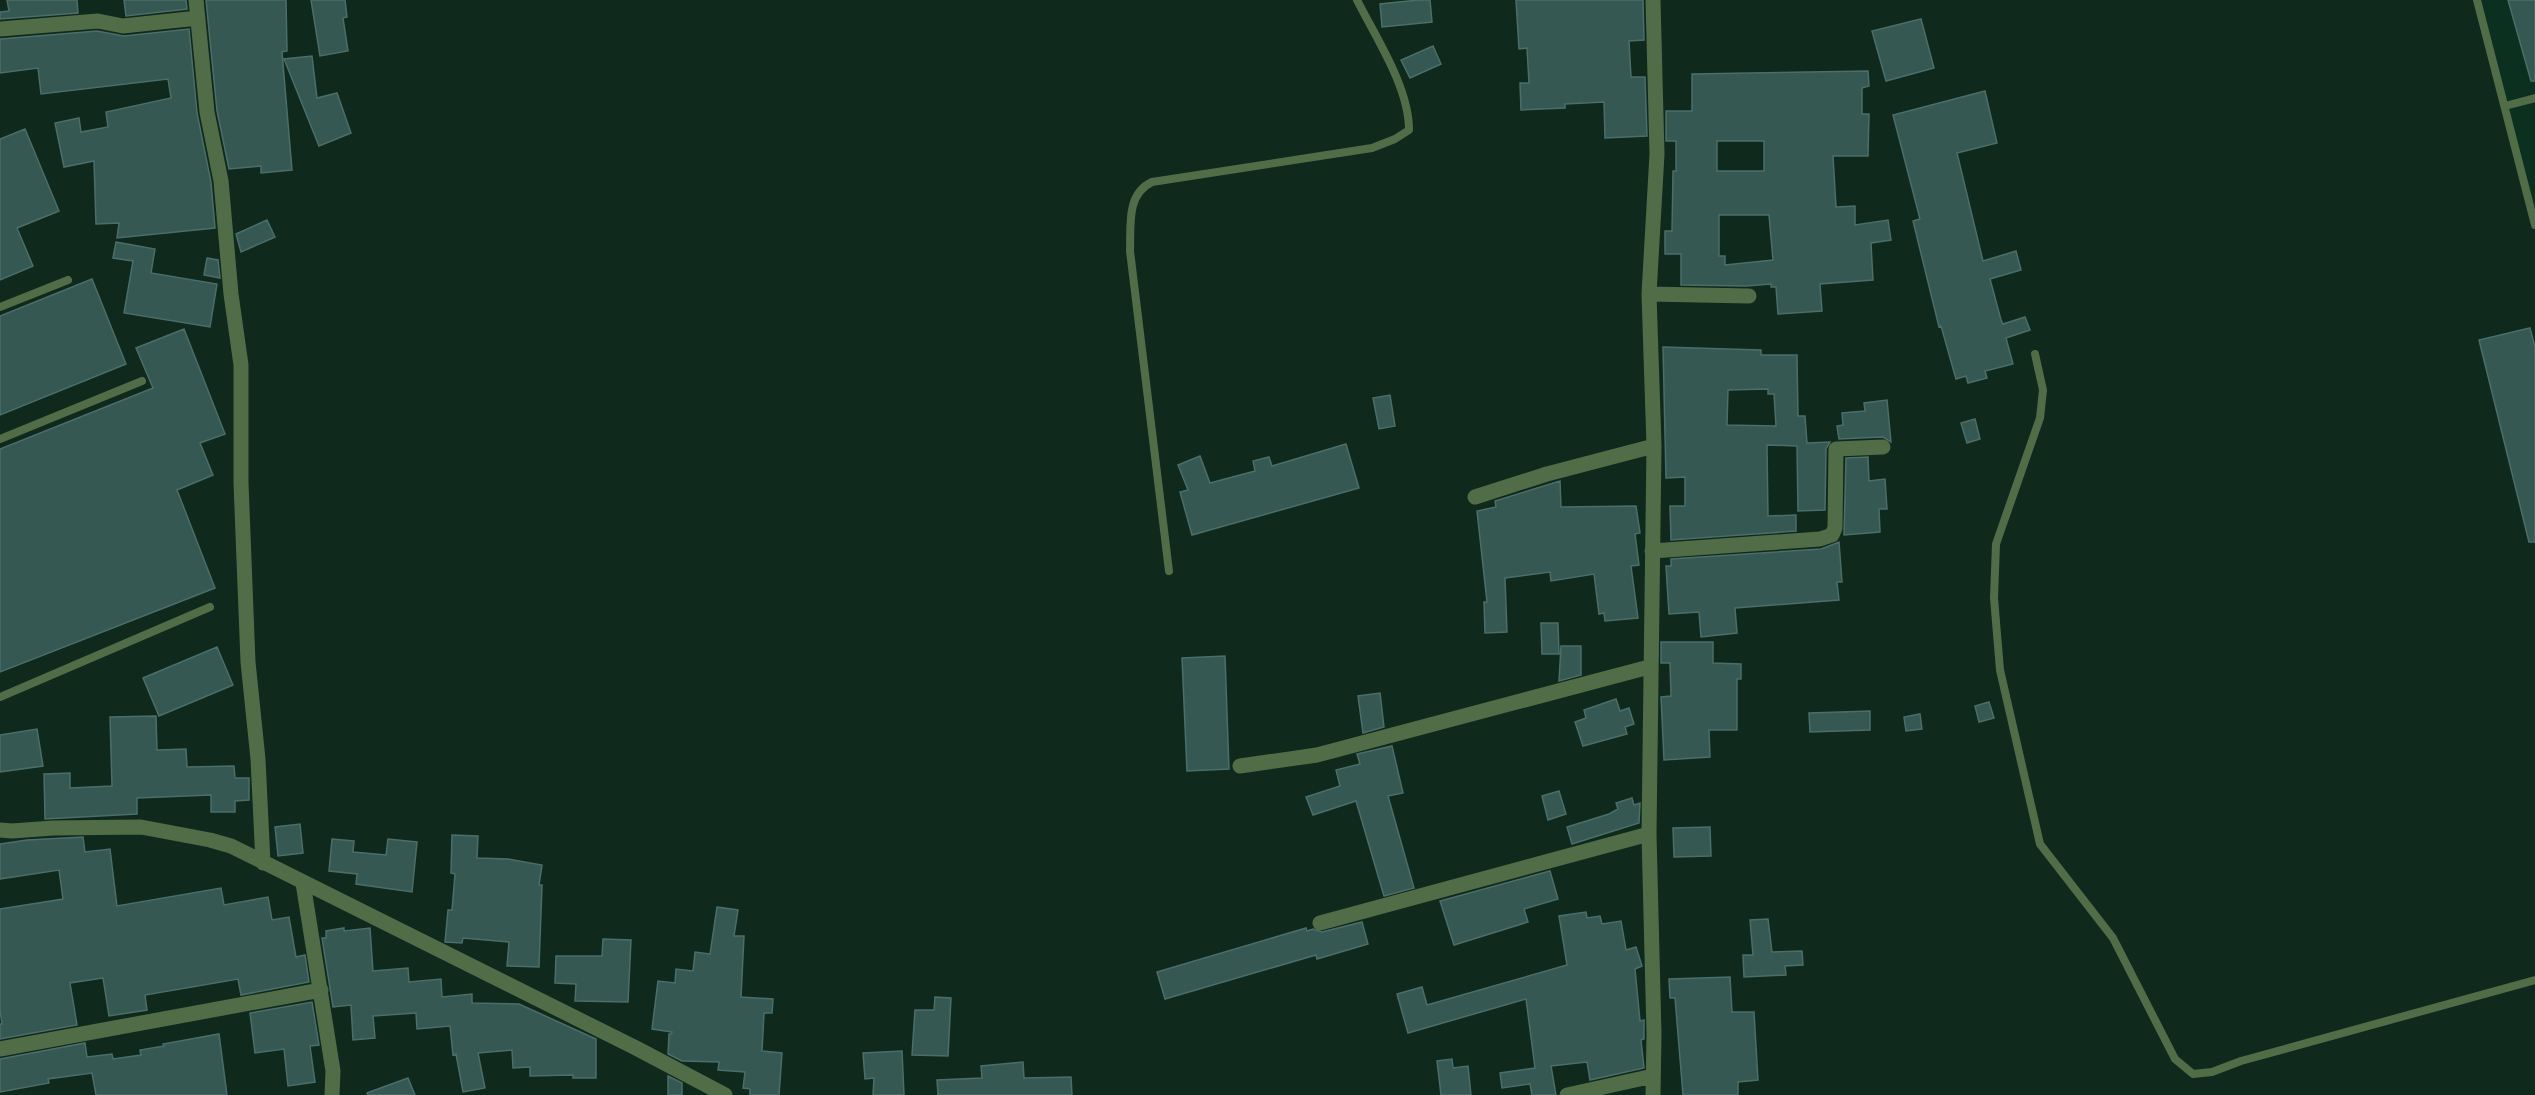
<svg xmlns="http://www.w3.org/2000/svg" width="2535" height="1095" font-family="'Source Sans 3',sans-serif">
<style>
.built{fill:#0c3020}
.building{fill:#365853;stroke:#4b6e69;stroke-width:1.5;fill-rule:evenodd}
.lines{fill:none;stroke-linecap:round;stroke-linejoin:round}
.service{stroke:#516d47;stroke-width:8}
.minor{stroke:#516d47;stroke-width:15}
</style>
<rect width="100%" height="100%" fill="#0f291d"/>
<!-- built -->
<path class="built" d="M2476 0H2535V231Z"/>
<!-- building -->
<path class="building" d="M7 0H77L78 13 0 19V12L9 11Z
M124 0H186L187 9 126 16Z
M206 0H286L287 51 282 52 292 170 261 173V166L229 169 217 111Z
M311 0H345L347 17 343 18 348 51 320 56Z
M1418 0H1430L1432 22 1382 27 1380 4Z
M1516 0H1643L1644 40 1629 41 1631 77H1645L1647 136 1605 138 1604 102 1565 104V108L1521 110 1520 83H1529L1527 48 1519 49Z
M2508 0H2535V81H2531Z
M1921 19 1934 68 1886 81 1872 31Z
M189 29 197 113 211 182 215 228 117 238 119 223 96 224 94 161 64 167 55 123 79 118 81 132 108 127 106 112 171 98 168 79 41 94 38 68 0 73V39L97 31 124 36Z
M1433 46 1441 64 1410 78 1401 60Z
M312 56 317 98 337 93 351 133 319 146 284 59Z
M1868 71 1869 86 1862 88V114H1869L1868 156H1833L1836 207 1855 206V225L1888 220 1891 240 1871 243 1873 280 1820 284 1822 311 1778 314 1776 287H1771V284L1746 286 1681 285V254H1665V231H1672L1673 171H1676V141H1666V111H1692V74ZM1717 141H1764V171H1717ZM1719 215H1769L1773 260 1725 265V256H1719Z
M1985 91 1997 143 1957 153 1983 261 2016 251 2021 270 1990 279 2001 320 2003 324 2025 317 2030 330 2006 338 2013 364 1985 371 1987 378 1968 383 1966 376 1956 379 1941 326 1939 327 1913 221 1920 219 1893 115Z
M25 129 59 211 17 228 33 266 0 280V139Z
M267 220 275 237 241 252 236 234Z
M116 242 155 249 151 273 217 284 210 327 124 313 133 261 113 258Z
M207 258 218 260 220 278 204 275Z
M92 279 126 364 0 415V316Z
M2530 328 2535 347V542H2529L2479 340Z
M184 329 225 434 200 443 213 475 177 490 215 588 0 672V449L153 388 136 348Z
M1663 347 1761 350V355H1797L1798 416H1805L1807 443 1830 442 1826 449 1825 510 1798 511 1797 446 1767 445 1768 516 1796 515V531L1671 540 1670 506H1685V477L1666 478ZM1768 389V394H1774L1776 426 1727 425 1728 390Z
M1390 395 1395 426 1379 429 1373 398Z
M1887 400 1891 442 1883 437 1839 439 1837 426 1843 425 1842 413 1865 411 1864 403Z
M1975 419 1980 439 1967 443 1961 423Z
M1346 444 1359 488 1192 535 1180 492 1188 490 1178 465 1200 456 1210 483 1255 471 1253 461 1269 457 1272 466Z
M1868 457 1869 481 1885 479 1887 509H1879L1880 532 1844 535 1846 458Z
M1560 481 1561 507 1636 506 1640 533 1635 534 1639 565 1631 566 1638 618 1605 621 1604 613 1599 614 1594 574 1551 581 1550 572 1505 578 1507 632 1485 633 1484 602H1487L1477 511 1496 507 1495 501Z
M1839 542 1842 582H1837L1839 600 1735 608 1737 633 1701 637 1699 612 1669 614 1666 566H1671V559L1821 549Z
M1541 623H1558L1559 654H1542Z
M1661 642H1713V663L1741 664V679H1737V730H1709L1710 757 1664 760 1661 697 1671 696 1670 663H1661Z
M1561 646H1581V675L1559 681Z
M217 647 233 685 159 716 143 678Z
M1225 656 1229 769 1187 771 1182 658Z
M1380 693 1384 727 1363 733 1358 696Z
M1616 699 1620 711 1629 708 1634 724 1625 727 1627 734 1583 746 1575 722 1586 718 1584 710Z
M1989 702 1994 718 1979 722 1975 706Z
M1870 711V730L1810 732 1809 713Z
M1920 714 1922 729 1906 731 1904 717Z
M156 716 157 750 186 749 187 767 234 766 235 778H249V800L235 801V812H211V795L137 798V814L45 819 44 774 70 773V788L112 786 110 717Z
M37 729 43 766 0 772V735Z
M1392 746 1403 793 1388 796 1414 888 1384 896 1356 801 1313 815 1306 797 1340 786 1336 770 1360 764 1357 754Z
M1559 791 1566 814 1548 820 1542 796Z
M1632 798 1634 805 1640 803 1639 823 1572 844 1567 827 1609 814 1618 809 1616 803Z
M300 824 303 853 278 856 275 827Z
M1710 827 1711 856 1674 857 1673 828Z
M452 835 478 836 477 858 508 859 542 865 539 885H542L539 967 507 966 509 942 463 938 462 943 445 942 448 910H452L455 874 451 873Z
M83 837 85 852 110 849 117 906 221 888 224 905 268 897 272 920 289 917 296 957 305 955 309 982 241 995 238 979 145 995 147 1010 109 1016 103 978 70 983 77 1025 0 1039V1024H2L0 1010V909L63 899 59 870 0 879V844L27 840Z
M332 839 354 841 353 852 386 855 388 839 417 842 412 892 356 884 357 874 329 871Z
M1550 871 1558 899 1524 909 1528 922 1454 945 1440 901Z
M717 907 738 910 734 936H744L741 997 773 999 772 1013H764L762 1051 782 1053 779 1095H750V1089L743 1088 745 1072 718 1070 719 1062 682 1061 668 1054 669 1034H671L672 1032 652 1029 658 981 675 983 676 969 693 971 695 952 710 954Z
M1586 912 1587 918 1600 916 1602 924 1621 921 1626 950 1636 947 1642 966 1635 969 1640 1021 1644 1020V1039L1641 1040 1644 1068 1590 1080 1587 1062 1551 1066 1556 1095H1532L1530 1084 1502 1088 1500 1073 1535 1068 1526 999 1408 1033 1397 994 1422 987 1427 1005 1567 965 1559 916Z
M1768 919 1772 952 1802 951 1803 965 1785 966 1786 975 1744 977 1743 955H1753L1750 920Z
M1362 922 1368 944 1317 959 1316 955 1165 999 1157 972 1306 928 1307 931 1313 929 1322 932Z
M344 928V931L370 928 373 971 408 968 409 982 441 979 442 997 472 994V1003L519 1004 596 1039V1078H573V1075L530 1076V1067L513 1068 512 1050 478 1053 485 1088 463 1092 456 1054 453 1055 450 1026 417 1029 416 1013 373 1016 375 1038 353 1040 351 1005 333 1007 322 938H326V931Z
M603 939 631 940 628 1002 575 1001 576 984 555 983 556 956H602Z
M1730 977 1732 1012H1754L1758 1080 1738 1082V1095H1683L1675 998H1670L1669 979Z
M935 997 951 998 948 1056 912 1055 915 1010H934Z
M312 1002 319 1045 310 1046 315 1082 288 1086 284 1049 255 1053 250 1013Z
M219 1034 227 1095H96L92 1073 48 1079 49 1083 0 1092V1059L85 1043 87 1057 112 1054 113 1059 141 1055 140 1050 164 1046 163 1044Z
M902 1051 904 1095H873L874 1078 865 1079 863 1053Z
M1452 1059 1453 1068 1468 1066 1471 1095H1441L1437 1061Z
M1023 1062 1024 1078 1071 1077 1072 1095H938L937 1080 982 1078 981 1066Z
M668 1076 682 1083V1095H668Z
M408 1078 415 1095H368L367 1093Z"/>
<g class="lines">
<!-- service -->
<path class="service" d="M2477 0 2535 225
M2505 106 2535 98
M0 307 68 280
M2035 354 2043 390 2040 418 1996 544 1994 598 2000 670 2040 844 2113 938 2175 1059 2193 1074 2212 1072 2241 1061 2535 980
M0 439 142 381
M1169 571 1130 251C1131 226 1126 194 1152 182L1372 148 1395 139 1409 130C1409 87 1376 38 1357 0
M0 697 210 607"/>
<!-- minor -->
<path class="minor" d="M196 0 207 112 221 181 231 294 241 365V483L248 662 258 759 263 863
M0 29 98 21 123 26 198 18
M1649 294 1749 296
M1475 497 1547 474 1654 446
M1652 551 1820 539 1832 535 1835 528 1836 449 1883 447
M1240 766 1317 755 1649 667
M0 830 12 831 53 828 141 827 210 840 231 846 636 1048 725 1095
M303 883 333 1071 332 1095
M1320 923 1649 834
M0 1049 321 990
M1567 1095 1653 1076
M1653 1095 1654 1034 1649 834 1654 446 1649 294 1657 154 1653 0"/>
</g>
</svg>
